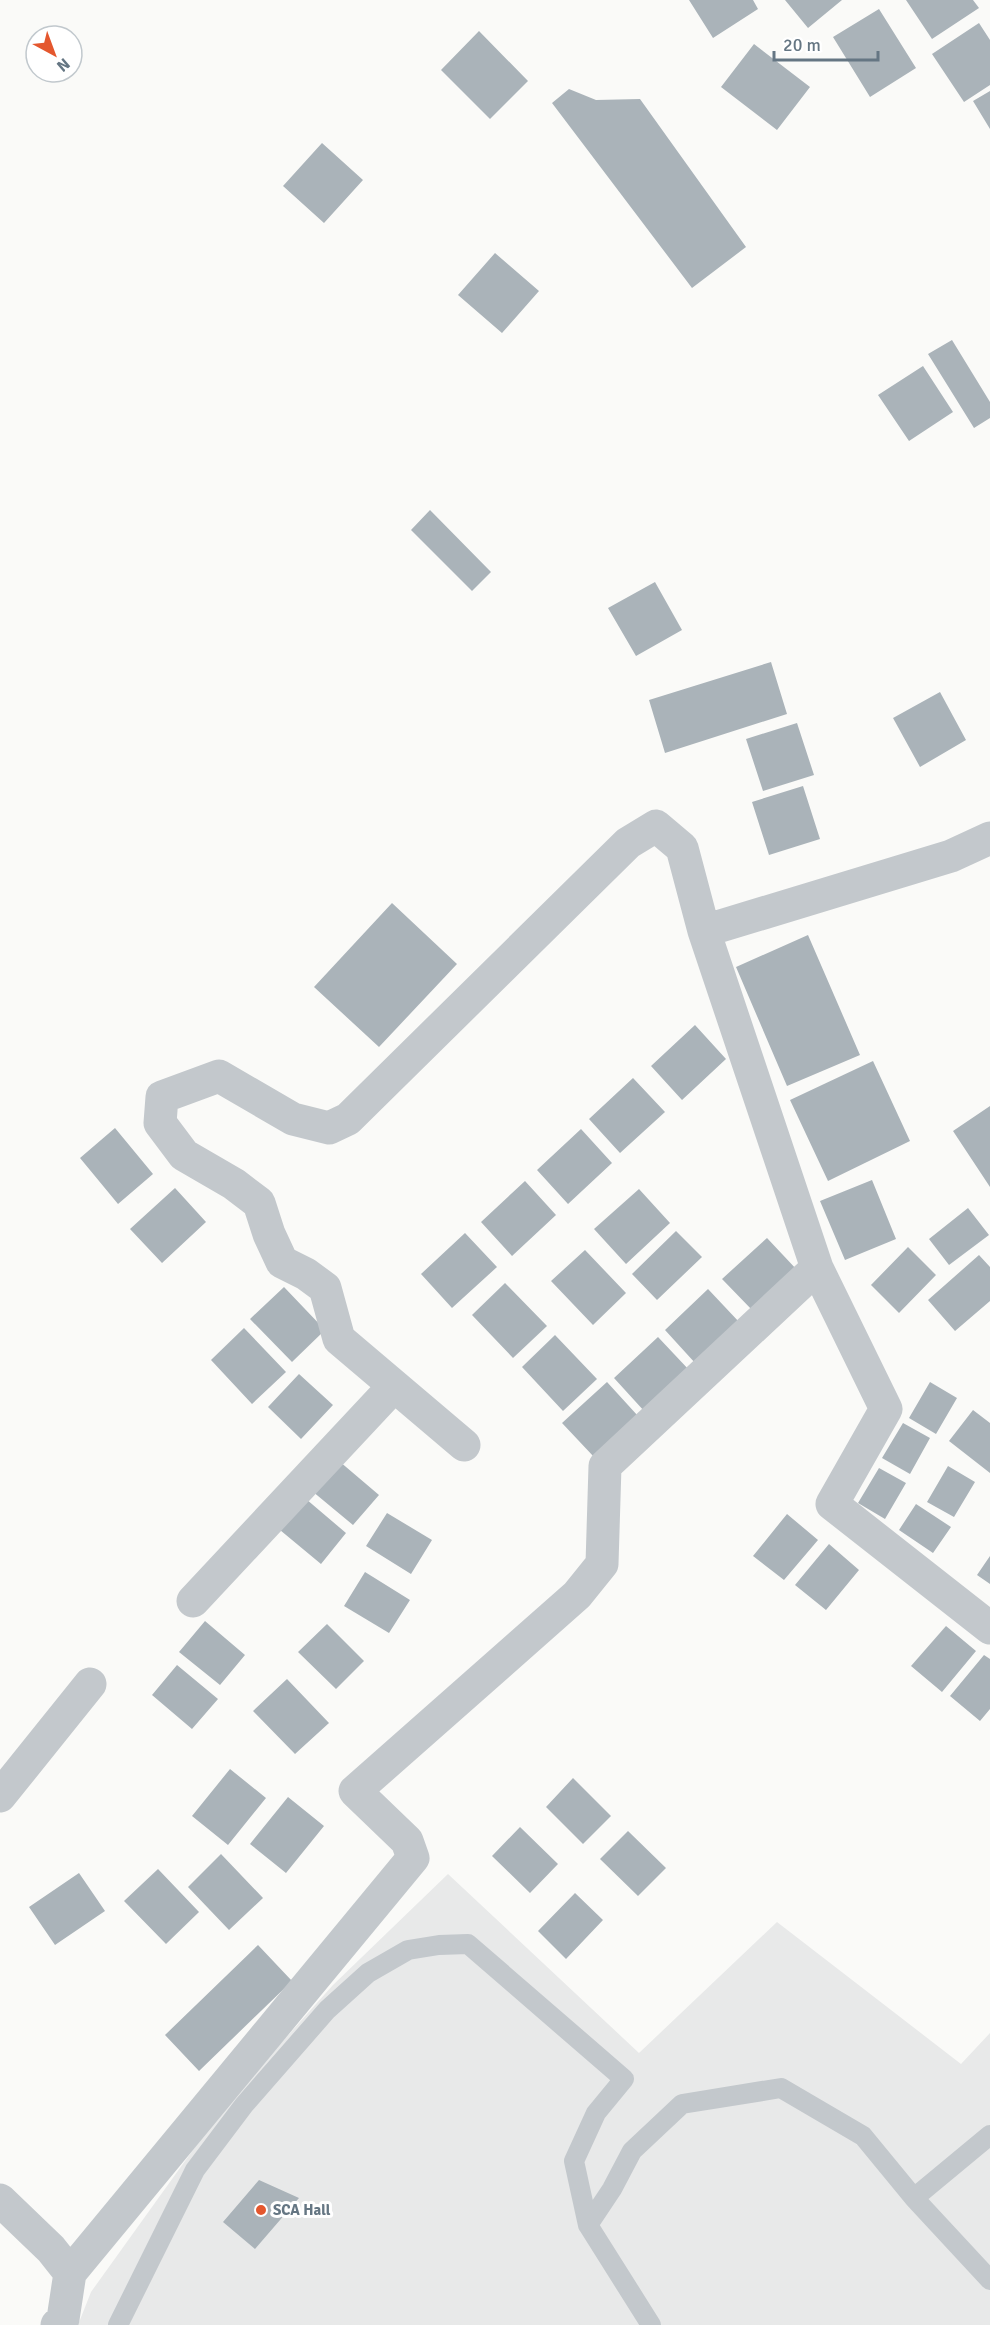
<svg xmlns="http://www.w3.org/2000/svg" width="990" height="2325" font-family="Signika,sans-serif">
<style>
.built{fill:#e8e9e9}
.building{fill:#aab3b9}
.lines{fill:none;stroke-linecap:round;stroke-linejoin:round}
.lane{stroke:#c3c8cc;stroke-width:20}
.street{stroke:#c3c8cc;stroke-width:33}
.poi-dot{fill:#e4572e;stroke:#fff;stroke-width:2}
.labels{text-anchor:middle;stroke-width:6;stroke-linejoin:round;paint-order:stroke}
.poi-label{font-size:15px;font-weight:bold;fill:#657683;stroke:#fff;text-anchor:start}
</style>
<rect width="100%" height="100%" fill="#fafaf8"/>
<!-- built -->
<path class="built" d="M448 1874 639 2053 777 1922 961 2064 990 2033V2325H78L91 2292 223 2108 333 1985Z"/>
<!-- building -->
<path class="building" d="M689 0H753L758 9 713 38Z
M785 0H842L808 28Z
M906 0H973L979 8 932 39Z
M879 9 916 68 870 97 833 37Z
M979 23 990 40V85L964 102 932 54Z
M479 31 528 81 490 119 441 70Z
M754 44 810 87 777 130 721 87Z
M569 89 596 100 640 99 746 247 692 288 552 103Z
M990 91V129L973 101Z
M322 143 363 180 324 223 283 186Z
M495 253 539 291 502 333 458 295Z
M952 340 990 402V418L974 428 928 354Z
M923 366 953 412 909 441 878 395Z
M430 510 491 572 472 591 411 530Z
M655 582 682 630 636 656 608 608Z
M771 662 787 714 665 753 649 700Z
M940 692 966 740 920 767 893 718Z
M797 723 814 775 763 791 746 739Z
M803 786 820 839 769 855 752 802Z
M392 903 457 964 379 1047 314 987Z
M808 935 860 1055 787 1086 736 967Z
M695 1025 726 1059 682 1100 651 1066Z
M873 1061 910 1141 828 1181 790 1100Z
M633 1078 665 1112 620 1153 589 1119Z
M990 1106V1187L953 1131Z
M115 1128 153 1174 118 1204 80 1158Z
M581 1129 612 1163 568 1204 537 1170Z
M872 1180 896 1239 845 1260 820 1201Z
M525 1181 556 1215 512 1256 481 1222Z
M175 1188 206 1222 162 1263 130 1229Z
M639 1189 670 1223 626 1264 594 1229Z
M968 1208 989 1235 949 1265 929 1239Z
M676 1231 702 1257 657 1300 632 1274Z
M465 1233 497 1267 452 1308 421 1274Z
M767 1238 798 1271 754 1312 722 1279Z
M908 1247 936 1275 899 1313 871 1285Z
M585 1250 626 1293 593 1325 551 1281Z
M979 1255 990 1267V1301L955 1331 928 1300Z
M505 1283 547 1326 513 1358 472 1315Z
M284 1287 325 1330 292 1362 250 1319Z
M708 1289 740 1323 696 1364 665 1330Z
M244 1328 286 1372 252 1404 211 1360Z
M555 1335 597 1379 563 1411 522 1367Z
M658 1337 690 1371 645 1412 614 1378Z
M299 1374 333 1405 301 1439 268 1407Z
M607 1382 638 1416 594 1457 562 1423Z
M930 1382 957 1398 936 1434 909 1418Z
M973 1410 990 1423V1473L949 1441Z
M903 1423 930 1438 910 1474 882 1458Z
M339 1461 379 1495 353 1525 312 1491Z
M948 1466 975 1482 954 1517 927 1502Z
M879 1468 906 1483 885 1519 858 1503Z
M306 1499 346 1533 321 1564 280 1530Z
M916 1504 951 1527 933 1553 899 1530Z
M387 1513 432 1540 411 1574 366 1546Z
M787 1514 818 1540 784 1580 753 1556Z
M829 1544 859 1570 826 1610 795 1585Z
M990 1556V1584L977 1575Z
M365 1572 410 1600 389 1633 344 1606Z
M205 1621 245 1655 220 1685 179 1652Z
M327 1624 364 1661 336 1689 298 1652Z
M946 1626 976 1651 942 1692 911 1666Z
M984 1655 990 1659V1709L980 1721 950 1696Z
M177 1665 218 1699 192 1729 152 1695Z
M287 1679 329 1723 295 1754 253 1711Z
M230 1769 266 1798 228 1845 192 1816Z
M573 1778 611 1816 583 1844 546 1807Z
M288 1797 324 1826 286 1873 250 1844Z
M520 1827 558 1864 530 1893 492 1856Z
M628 1831 666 1868 638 1896 600 1859Z
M221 1854 263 1898 229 1930 188 1887Z
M158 1869 199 1912 166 1944 124 1901Z
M79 1873 105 1911 55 1945 29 1907Z
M575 1893 603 1920 566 1959 538 1931Z
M258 1945 292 1981 199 2071 165 2035Z
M259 2180 299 2198 255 2249 223 2222Z"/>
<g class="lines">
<!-- lane -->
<path class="lane" d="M914 2198 990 2280
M588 2225 612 2189 632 2151 682 2104 781 2088 863 2136 914 2198 990 2135
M118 2325 195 2170 244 2105 327 2010 368 1973 408 1950 439 1945 468 1944 624 2079 596 2113 574 2161 588 2225 651 2325"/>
<!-- street -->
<path class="street" d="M817 1268 886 1409 832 1504 990 1628
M464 1445 339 1339 325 1288 306 1274 282 1262 269 1234 259 1203 234 1184 184 1155 160 1123 162 1097 219 1076 293 1119 329 1128 348 1119 628 843 656 826 682 848 704 931
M193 1601 394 1386
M0 1796 90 1684
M0 2200 51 2249 70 2273 63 2319 57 2325
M70 2273 413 1858 407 1841 355 1791 577 1595 602 1564 605 1466 817 1268 704 931 951 856 990 838"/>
</g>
<!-- markers -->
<circle class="poi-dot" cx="261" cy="2210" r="6"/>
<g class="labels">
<!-- poi labels -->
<g class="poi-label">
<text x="273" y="2215">SCA Hall</text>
</g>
</g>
<!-- north arrow -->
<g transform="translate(54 54) rotate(139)"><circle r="28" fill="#ffffff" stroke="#c1c8cd" stroke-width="1.5"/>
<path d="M0-4.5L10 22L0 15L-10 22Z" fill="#e4572e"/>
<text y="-9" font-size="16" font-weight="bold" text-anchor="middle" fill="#657683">N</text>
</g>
<!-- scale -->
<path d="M774 51v9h104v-9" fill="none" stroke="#657683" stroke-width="3"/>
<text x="783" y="51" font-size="18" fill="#657683" stroke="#ffffff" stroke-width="4.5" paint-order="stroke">20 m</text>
</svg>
